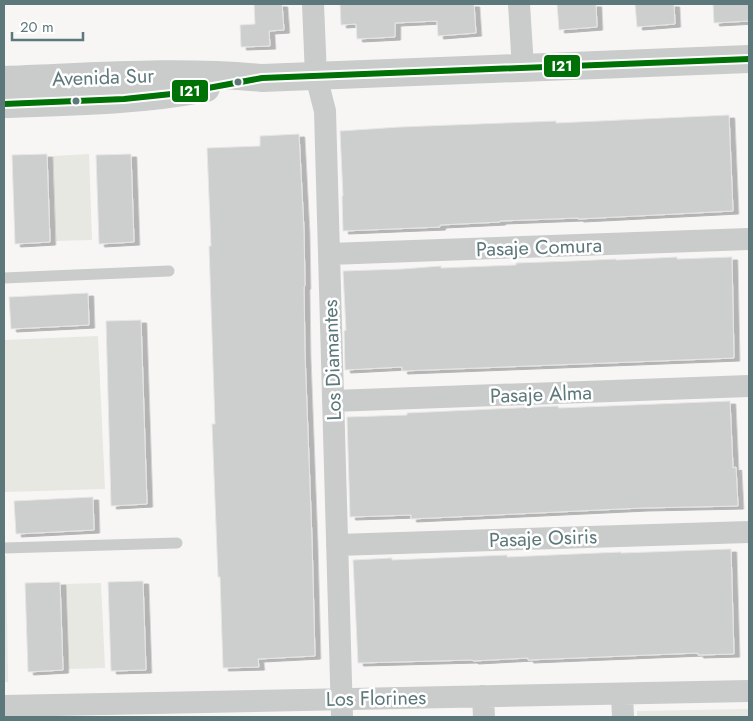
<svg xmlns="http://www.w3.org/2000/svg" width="753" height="721" font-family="Jost,sans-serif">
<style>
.green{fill:#e7e8e2}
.building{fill:#cdcfce;stroke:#e6e6e5;filter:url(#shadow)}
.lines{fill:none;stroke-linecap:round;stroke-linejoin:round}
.service{stroke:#c9cccb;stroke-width:11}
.minor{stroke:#c9cccb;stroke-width:22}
.tertiary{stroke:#c9cccb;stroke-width:28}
.bus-1-casing{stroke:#fff;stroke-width:10}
.bus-1{stroke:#007106;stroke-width:6}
.bus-dot{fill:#5d787b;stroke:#fff;stroke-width:2}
.labels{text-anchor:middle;stroke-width:5;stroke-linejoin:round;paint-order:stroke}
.street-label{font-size:20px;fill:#5d787b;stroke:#fff}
.line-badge{stroke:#fff;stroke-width:2}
.badge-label{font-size:14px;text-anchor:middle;font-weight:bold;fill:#fff}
</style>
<defs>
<filter id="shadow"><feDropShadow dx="5.5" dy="3" stdDeviation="0" flood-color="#0004"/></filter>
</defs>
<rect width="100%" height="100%" fill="#f7f6f5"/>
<!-- green -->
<path class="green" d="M89 154 92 240 56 241 53 156Z
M98 336 105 489 5 492 4 340Z
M4 556H6L8 682H4Z
M101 583 105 668 68 669 65 584Z
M749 709V717H637V711Z"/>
<!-- building -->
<path class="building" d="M254 4H282L284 30 269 31 270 46 241 47 240 25 255 24Z
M340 4H474L476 33 438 36 437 21 395 23V37L357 39 356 24 341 25Z
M557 4H596L597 27 559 30Z
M635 4H674L675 24 637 27Z
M713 4H749V21L714 23Z
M729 115 733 211 617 217 578 219V218L500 221V222L440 225V227L343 231 342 196H343L340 131 400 127 556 121V123Z
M299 134 304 230 305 286 304 287 305 354 312 540 315 656 258 659 259 667 223 668 220 577H218L212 424H215L209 246H211L207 148 260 146V136Z
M47 154 50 242 15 244 12 155Z
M131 154 134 242 99 244 96 155Z
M677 257V259L732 257 734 358 402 371V367L345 370 344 331 346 330 343 271 402 269 441 266V268L516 265V263L573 261 616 259V260Z
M88 293 89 325 11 329 9 297Z
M141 320 147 504 111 506 106 321Z
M730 401 733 468 736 467 738 506 642 508 411 519V515L350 517 347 417 407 415V413L558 406 559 408Z
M93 497 94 530 16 534 14 501Z
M731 549 734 654 698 655V653L528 660V658L473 661 472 660 358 663 353 560 392 558V560L507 555V557L621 552V553Z
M143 581 146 670 111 671 108 582Z
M60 582 63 670 28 672 25 583Z"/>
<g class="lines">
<!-- service -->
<path class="service" d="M4 278 169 271
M4 548 177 543"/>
<!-- minor -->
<path class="minor" d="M313 4 316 76 325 111 342 717
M519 4 523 68
M329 254 749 239
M333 401 749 386
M337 545 749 532
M622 694 623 717
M483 696 484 717
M4 706 749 691"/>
<!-- tertiary -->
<path class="tertiary" d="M4 80C90 77 176 70 262 78L749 59
M4 104C71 102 140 101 206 88"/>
<defs>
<path id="bus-1" d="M4 104 124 99 181 93 262 78 749 59"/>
</defs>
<!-- bus-1 casing -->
<use href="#bus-1" class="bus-1-casing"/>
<!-- bus-1 -->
<use href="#bus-1" class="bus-1"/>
</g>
<!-- markers -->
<g class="bus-dot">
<circle cx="238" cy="82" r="4.5"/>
<circle cx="76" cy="101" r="4.5"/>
</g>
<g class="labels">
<!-- street labels -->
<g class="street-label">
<text transform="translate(103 77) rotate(-2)" y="7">Avenida Sur</text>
<text transform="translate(539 247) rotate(-2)" y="7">Pasaje Comura</text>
<text transform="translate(332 360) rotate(-92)" y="7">Los Diamantes</text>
<text transform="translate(541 394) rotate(-2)" y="7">Pasaje Alma</text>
<text transform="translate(543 538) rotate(-2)" y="7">Pasaje Osiris</text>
<text transform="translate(376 698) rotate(-1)" y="7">Los Florines</text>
</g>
</g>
<g class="line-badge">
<rect x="543" y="54" width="38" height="24" rx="5" fill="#007106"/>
<rect x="171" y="79" width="38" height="24" rx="5" fill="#007106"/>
</g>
<g class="badge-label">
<text x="562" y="71">I21</text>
<text x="190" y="96">I21</text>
</g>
<!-- border -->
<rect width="753" height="721" fill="none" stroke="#5d787b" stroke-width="10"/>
<!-- scale -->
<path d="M12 32v8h71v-8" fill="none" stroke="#5d787b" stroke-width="2.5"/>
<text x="20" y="32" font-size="15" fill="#5d787b" stroke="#ffffff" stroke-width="4" paint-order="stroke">20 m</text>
</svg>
